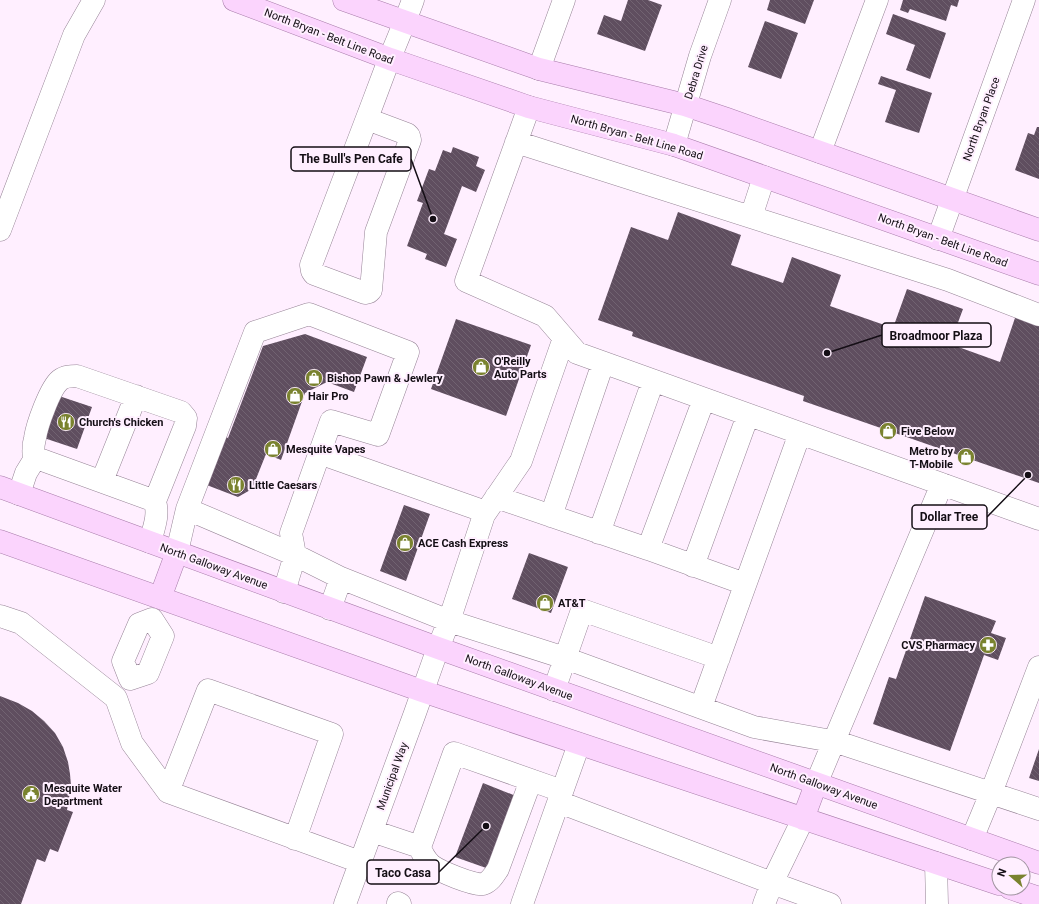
<svg xmlns="http://www.w3.org/2000/svg" width="1039" height="904" font-family="Roboto,sans-serif">
<style>
.building{fill:url(#building-back-hatch)}
.lines{fill:none;stroke-linecap:round;stroke-linejoin:round}
.minor-casing{stroke:#968496;stroke-width:23}
.major-casing{stroke:#a87caa;stroke-width:23}
.minor{stroke:#fff;stroke-width:22}
.major{stroke:#fbd4fd;stroke-width:22}
.labels{text-anchor:middle;stroke-width:4;stroke-linejoin:round;paint-order:stroke}
.street-label{font-size:11px;fill:#140e15;stroke:#ffefff}
.poi-label{font-size:11px;font-weight:bold;fill:#140e15;stroke:#ffefff;text-anchor:start}
.leader{fill:none;stroke:#140e15;stroke-width:1.5}
.callout-dot{fill:#140e15;stroke:#ffefff;stroke-width:1.5}
.callout{fill:#ffefff;stroke:#140e15;stroke-width:1.5}
.callout-label{font-size:12px;text-anchor:middle;font-weight:bold;fill:#140e15}
</style>
<defs>
<pattern id="building-back-hatch" width="6" height="6" patternUnits="userSpaceOnUse"><rect width="6" height="6" fill="#5f4e5f"/><path d="M-1 5l2 2M0 0l6 6M5-1l2 2" fill="none" stroke="#716371"/></pattern>
</defs>
<rect width="100%" height="100%" fill="#ffefff"/>
<!-- building -->
<path class="building" d="M628 0H648L662 5 645 51 597 34 604 15 621 21Z
M770 0H814L805 24 767 10Z
M903 0H959L957 7 951 5 946 21 910 9 908 13 900 10Z
M893 14 946 33 930 79 906 70 915 45 886 34Z
M765 21 798 33 781 79 748 67Z
M881 76 932 93 919 133 885 122 896 90 878 84Z
M1037 127H1039V179L1015 170 1028 133 1034 135Z
M453 147 479 157 476 166 485 170 476 192 462 186 444 234 457 239 446 267 425 259 427 254 407 246 423 203 417 201 429 169 435 171 443 150 451 153Z
M678 212 741 235 731 265 783 283 792 257 841 275 830 306 893 328 907 289 963 309 950 344 1000 362 1016 315 1039 323V483L803 401 804 396 632 336 633 332 598 320 631 227 668 240Z
M456 319 531 345 506 416 431 389Z
M305 334 367 357 354 392 327 382 305 393 281 460 266 454 252 489 238 497 204 484 222 435 228 438 263 346Z
M56 395 92 407 77 449 41 437Z
M404 505 430 514 406 581 380 571Z
M529 553 568 567 551 613 512 599Z
M925 596 996 621 991 633 1006 638 998 660 984 655 950 751 873 724 889 677 896 679Z
M0 696 18 703 32 711 44 721 55 733 63 747 68 762 70 774 71 786 67 810 73 812 58 852 50 849 45 862 37 859 21 904H0Z
M1039 749V781L1029 778Z
M483 783 516 796 489 869 455 857Z"/>
<g class="lines">
<defs>
<path id="minor" d="M539 69 564 0
M529 107 466 281 545 316 577 353 1039 519
M367 119 407 134 409 136 410 140 376 232 371 290 369 292 365 293 314 274 312 271 311 265C336 199 362 132 387 65 396 43 405 22 413 0
M516 142 948 280 1039 315
M674 145 700 56 720 0
M820 152 877 0
M751 217 764 177
M0 230 74 35 94 0
M938 239 1024 0
M319 453 486 512
M34 460H42L155 501
M102 481 136 396
M19 494 26 473 34 460C33 452 33 445 35 438 37 425 50 388 60 380 65 376 71 376 77 376L181 412 186 418 185 426 155 501C159 516 154 527 150 542
M496 497 648 549 704 399
M187 509 255 332 309 314 408 352 378 435 331 421 291 533 295 555 284 592
M551 516 603 363
M599 533 653 381
M648 549 745 584
M177 552 187 509 295 555 341 578 449 621 565 658 754 727 837 742 1039 809
M693 566 748 415
M330 609 341 578
M0 616 21 623 116 698 132 743 168 792 360 862
M152 619 163 636 148 673 130 679 123 661 139 624Z
M554 690 582 610 719 658
M701 707 800 433
M816 784 942 484
M168 792 208 690 332 734 295 839
M559 802 772 883 830 904
M372 831 420 847 454 753 562 791
M972 839 991 793 1039 667
M420 847C422 854 426 860 431 865 439 871 474 886 483 884 490 882 494 875 498 869L531 780
M936 863 937 904
M345 904 415 713 438 648 449 621 484 515 521 461 564 338
M398 904V903L400 904
M522 904 579 744
M764 904 772 883 803 819"/>
<path id="major" d="M234 0 390 59 529 107 674 145 1039 274
M344 0 539 69 685 105 727 119 1039 230
M0 487 438 648 1039 863
M0 541 422 691 999 884
M160 598 177 552
M803 819 816 784
M1010 888 1039 898"/>
</defs>
<!-- minor casing -->
<use href="#minor" class="minor-casing"/>
<!-- major casing -->
<use href="#major" class="major-casing"/>
<!-- minor -->
<use href="#minor" class="minor"/>
<!-- major -->
<use href="#major" class="major"/>
</g>
<!-- icons -->
<defs>
<symbol id="shop-disc" viewBox="-11 -11 22 22"><circle r="9.5" fill="#7a832f" stroke="#ffefff"/><path d="M-5-2.5h2.3a2.7 3.5 0 0 1 5.4 0H5L5.5 6h-11ZM-1.5-2.5h3a1.5 2.3 0 0 0-3 0Z" fill="#fff"/></symbol>
<symbol id="restaurant-disc" viewBox="-11 -11 22 22"><circle r="9.5" fill="#7a832f" stroke="#ffefff"/><path d="M-5-6h1v4h1v-4h1v4h1v-4h1v5L-1.5 .5V6h-2V.5L-5-1ZM5-6V6H3V1.5H1.5Q1.5-4 5-6Z" fill="#fff"/></symbol>
<symbol id="pharmacy-disc" viewBox="-11 -11 22 22"><circle r="9.5" fill="#7a832f" stroke="#ffefff"/><path d="M-2-6h4v4h4v4h-4v4h-4v-4h-4v-4h4Z" fill="#fff"/></symbol>
<symbol id="civic-disc" viewBox="-11 -11 22 22"><circle r="9.5" fill="#7a832f" stroke="#ffefff"/><path d="M-.6-6.5H3V-4.5H.6V-3L4-1V1h2V6H-6V1h2V-1L-.6-3ZM-1.2 2.5V6h2.4V2.5Z" fill="#fff"/></symbol>
</defs>
<g fill-rule="evenodd">
<use href="#shop-disc" x="471" y="357" width="20" height="20"/>
<use href="#shop-disc" x="304" y="368" width="20" height="20"/>
<use href="#shop-disc" x="285" y="386" width="20" height="20"/>
<use href="#restaurant-disc" x="56" y="412" width="20" height="20"/>
<use href="#shop-disc" x="878" y="421" width="20" height="20"/>
<use href="#shop-disc" x="263" y="439" width="20" height="20"/>
<use href="#shop-disc" x="956" y="447" width="20" height="20"/>
<use href="#restaurant-disc" x="226" y="475" width="20" height="20"/>
<use href="#shop-disc" x="395" y="533" width="20" height="20"/>
<use href="#shop-disc" x="535" y="593" width="20" height="20"/>
<use href="#pharmacy-disc" x="978" y="635" width="20" height="20"/>
<use href="#civic-disc" x="21" y="784" width="20" height="20"/>
</g>
<g class="labels">
<!-- street labels -->
<g class="street-label">
<text transform="translate(329 36) rotate(21)" y="4">North Bryan - Belt Line Road</text>
<text transform="translate(696 72) rotate(-73)" y="4">Debra Drive</text>
<text transform="translate(981 119) rotate(-70)" y="4">North Bryan Place</text>
<text transform="translate(637 137) rotate(16)" y="4">North Bryan - Belt Line Road</text>
<text transform="translate(943 240) rotate(20)" y="4">North Bryan - Belt Line Road</text>
<text transform="translate(214 566) rotate(20)" y="4">North Galloway Avenue</text>
<text transform="translate(519 677) rotate(20)" y="4">North Galloway Avenue</text>
<text transform="translate(392 776) rotate(-70)" y="4">Municipal Way</text>
<text transform="translate(824 786) rotate(20)" y="4">North Galloway Avenue</text>
</g>
<!-- poi labels -->
<g class="poi-label">
<text x="494" y="365">O'Reilly<tspan x="494" dy="13">Auto Parts</tspan></text>
<text x="327" y="382">Bishop Pawn &amp; Jewlery</text>
<text x="308" y="400">Hair Pro</text>
<text x="79" y="426">Church's Chicken</text>
<text x="901" y="435">Five Below</text>
<text x="286" y="453">Mesquite Vapes</text>
<text x="953" y="455" text-anchor="end">Metro by<tspan x="953" dy="13">T-Mobile</tspan></text>
<text x="249" y="489">Little Caesars</text>
<text x="418" y="547">ACE Cash Express</text>
<text x="558" y="607">AT&amp;T</text>
<text x="975" y="649" text-anchor="end">CVS Pharmacy</text>
<text x="44" y="792">Mesquite Water<tspan x="44" dy="13">Department</tspan></text>
</g>
</g>
<!-- callouts -->
<path class="leader" d="M433 219L411 159M827 353L882 335M1028 475L987 517M486 826L439 872"/>
<g class="callout-dot">
<circle cx="433" cy="219" r="4"/>
<circle cx="827" cy="353" r="4"/>
<circle cx="1028" cy="475" r="4"/>
<circle cx="486" cy="826" r="4"/>
</g>
<g class="callout">
<rect x="291" y="147" width="120" height="24" rx="4"/>
<rect x="882" y="323" width="109" height="24" rx="4"/>
<rect x="912" y="505" width="75" height="24" rx="4"/>
<rect x="367" y="860" width="72" height="24" rx="4"/>
</g>
<g class="callout-label">
<text x="351" y="163">The Bull's Pen Cafe</text>
<text x="936" y="340">Broadmoor Plaza</text>
<text x="949" y="521">Dollar Tree</text>
<text x="403" y="877">Taco Casa</text>
</g>
<!-- north arrow -->
<g transform="translate(1011 876) rotate(290)"><circle r="19" fill="#ffefff" stroke="#a195a1"/>
<path d="M0-3L7 15L0 10L-7 15Z" fill="#7a832f"/>
<text y="-6" font-size="11" font-weight="bold" text-anchor="middle" fill="#140e15">N</text>
</g>
</svg>
